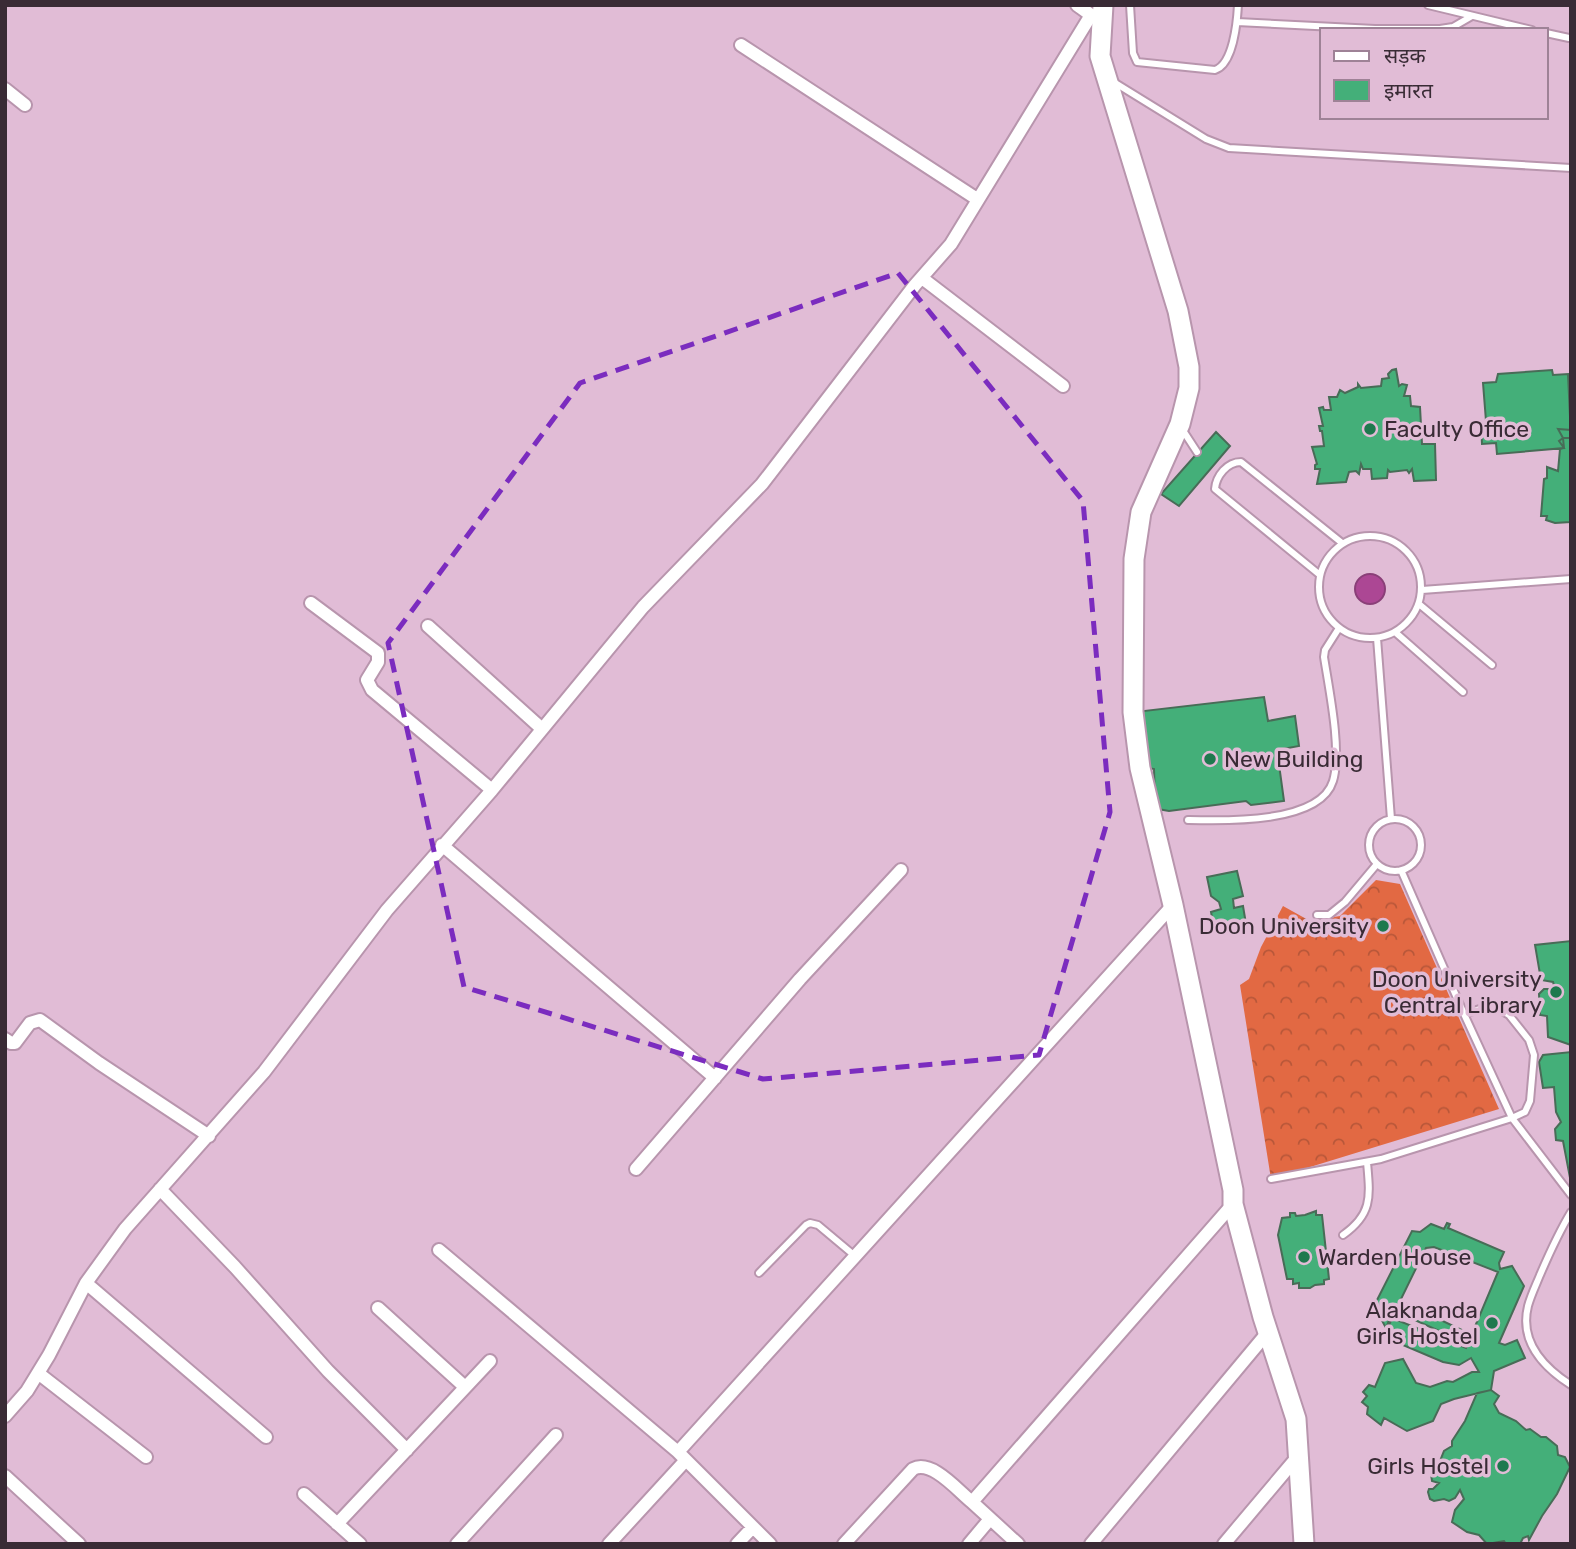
<svg xmlns="http://www.w3.org/2000/svg" width="1576" height="1549" font-family="Rubik,'Noto Sans Devanagari',sans-serif">
<style>
.forest{fill:url(#forest-crowns)}
.water{fill:#ac4794;stroke:#8a3f78;stroke-width:2}
.building{fill:#44af79;stroke:#486c57;stroke-width:2}
.lines{fill:none;stroke-linecap:round;stroke-linejoin:round}
.service-casing{stroke:#b895ad;stroke-width:10}
.minor-casing{stroke:#b895ad;stroke-width:16}
.secondary-casing{stroke:#b895ad;stroke-width:23}
.service{stroke:#fff;stroke-width:6}
.minor{stroke:#fff;stroke-width:12}
.secondary{stroke:#fff;stroke-width:19}
.marked{fill:none;stroke:#7b2cbf;stroke-width:5;stroke-dasharray:14 9;stroke-linejoin:round}
.poi-dot{fill:#1e794e;stroke:#e1bcd6;stroke-width:2.5}
.labels{text-anchor:middle;stroke-width:7;stroke-linejoin:round;paint-order:stroke}
.poi-label{font-size:23px;fill:#392b35;stroke:#e1bcd6;text-anchor:end}
</style>
<defs>
<pattern id="forest-crowns" width="20" height="18" patternUnits="userSpaceOnUse" patternTransform="scale(1.75)"><rect width="20" height="18" fill="#e26943"/><path d="M2 6a3 3 0 1 1 6 0M12 15a3 3 0 1 1 6 0" fill="none" stroke="#b85739"/></pattern>
</defs>
<rect width="100%" height="100%" fill="#e1bcd6"/>
<!-- forest -->
<path class="forest" d="M1376 880 1400 884 1499 1109 1271 1179 1240 985 1249 979 1261 947 1283 906 1310 921 1340 916Z"/>
<!-- water -->
<path class="water" d="M1355 589a15 15 0 1 1 30 0a15 15 0 1 1-30 0Z"/>
<!-- building -->
<path class="building" d="M1396 369 1399 386 1402 384 1407 385 1404 396H1410L1411 406 1420 407 1422 444H1435L1436 480 1414 481 1412 469 1409 473 1407 470 1390 472 1388 470 1387 478 1372 479 1371 469H1363L1361 464 1359 474 1356 471 1349 472 1346 482 1317 484 1320 469H1315V465L1317 464 1312 447 1324 446 1322 431H1320L1319 426H1323L1319 408 1323 407 1324 410H1331L1329 397H1337L1340 390 1345 393 1358 387V384L1361 388 1381 386 1382 379 1389 378 1388 374 1392 370Z
M1552 370 1553 375 1568 374 1571 438H1563L1564 448 1497 454 1496 443 1482 444 1481 424 1486 421 1483 383 1496 382 1498 374Z
M1558 429 1571 430 1570 522 1555 523 1546 520 1547 516H1541L1544 479 1547 478V467L1558 471 1560 449 1564 448 1559 441 1563 438Z
M1216 432 1230 446 1179 506 1161 494Z
M1264 697 1268 721 1295 716 1299 746 1277 750 1284 801 1251 805 1246 801 1169 811 1158 809 1155 800 1154 769 1143 767 1135 712Z
M1237 871 1243 896 1233 899 1234 908 1243 906 1247 930 1218 935 1215 932 1211 912 1221 909 1219 902 1211 896 1207 877Z
M1571 941V1045L1548 1037 1547 1016 1540 1015 1539 994 1544 989H1555L1553 982 1541 980 1535 945Z
M1571 1052V1183L1563 1141 1556 1140 1555 1129 1561 1122 1556 1112 1554 1087 1543 1088 1539 1062 1543 1055Z
M1316 1211V1215H1322L1329 1279 1324 1280V1284L1315 1285 1310 1288H1299V1283L1293 1284V1279H1287L1278 1235 1282 1218 1290 1217V1213H1295L1296 1216 1305 1215Z
M1447 1223 1450 1224 1448 1228 1504 1252 1499 1263 1500 1269 1512 1266 1524 1286 1499 1343 1505 1345 1517 1340 1525 1358 1494 1371 1491 1390 1454 1399 1441 1404 1433 1421 1407 1431 1384 1418 1381 1425 1367 1414 1368 1407 1362 1402 1367 1396 1363 1392 1369 1385 1375 1387 1385 1363 1403 1359 1416 1383 1430 1387 1447 1381 1453 1382 1472 1372H1479L1471 1358 1459 1365 1443 1362 1384 1337 1392 1318 1466 1348 1498 1272 1434 1247 1426 1248 1400 1301 1462 1330 1459 1340 1393 1310 1386 1328 1374 1306 1412 1231 1420 1232 1431 1224 1444 1229Z
M1491 1390 1499 1396 1494 1404 1499 1413 1516 1421 1526 1430 1530 1429 1541 1437H1546L1557 1446 1558 1455 1565 1457 1570 1467 1557 1494 1542 1516 1529 1540 1528 1536 1523 1538 1520 1544H1506L1504 1541 1487 1544 1479 1535 1467 1532 1452 1522 1455 1510 1464 1499 1460 1490 1455 1498 1449 1501 1444 1499 1434 1501 1430 1499 1428 1492 1429 1489H1433L1439 1483 1432 1481 1431 1474 1436 1471 1444 1451 1452 1446V1441L1465 1421 1477 1393Z"/>
<g class="lines">
<defs>
<path id="service" d="M1130 5 1133 53 1137 62 1215 70C1233 64 1237 23 1238 5
M1428 5 1532 30
M1237 22 1375 29H1440L1453 27 1472 16
M1546 33 1569 38
M1112 81 1206 139 1229 148 1571 168
M1182 429 1197 452
M1319 587a51 51 0 1 1 102 0a51 51 0 1 1-102 0Z
M1320 575 1215 489C1216 476 1227 462 1241 462L1342 543
M1422 590 1571 579
M1419 604 1492 665
M1395 632 1463 692
M1377 638 1391 819
M1369 845a26 26 0 1 1 52 0a26 26 0 1 1-52 0Z
M1188 820C1224 821 1320 824 1333 781 1342 751 1329 689 1324 657L1325 650 1339 628
M1401 870 1464 1014 1512 1118 1571 1195
M1317 915H1329L1345 902 1377 864
M1271 1179 1381 1159 1512 1118 1525 1112 1530 1101 1534 1055 1529 1040 1509 1015 1497 1008 1486 1007 1464 1014
M1571 1212C1559 1232 1549 1254 1540 1275 1536 1285 1531 1295 1528 1306 1519 1342 1543 1367 1571 1385
M1343 1235C1373 1214 1370 1196 1367 1162
M759 1273 806 1225 810 1223 818 1225 855 1256"/>
<path id="minor" d="M1077 5 1091 15 1097 16
M741 45 977 199
M5 89 25 105
M922 278 1063 386
M311 603 378 653V662L367 680 372 690 492 790
M428 626 541 728
M442 845 715 1078
M5 1039 11 1043H15L30 1023 40 1020 99 1063 209 1136
M636 1169 800 979 901 870
M160 1189 235 1267 328 1371 407 1450
M439 1250 678 1452 770 1544
M86 1283 266 1437
M378 1308 465 1387
M38 1373 146 1457
M5 1416 27 1391 49 1355 86 1283 125 1229 264 1072 387 910 492 790 643 607 762 484 915 285 951 244 1091 15
M678 1452 1173 905
M5 1476 79 1544
M304 1494 360 1544
M972 1502 1018 1544
M337 1524 490 1361
M457 1544 556 1435
M609 1544 686 1460
M737 1544 753 1527
M844 1544 913 1469C932 1459 958 1491 972 1502L1233 1204
M969 1544 990 1519
M1091 1544 1268 1332
M1224 1544 1299 1455"/>
<path id="secondary" d="M1103 5 1100 56 1178 311 1189 367V388L1180 424 1141 512 1134 559 1133 712 1140 768 1173 905 1233 1190V1204L1263 1317 1296 1419 1304 1544"/>
</defs>
<!-- service casing -->
<use href="#service" class="service-casing"/>
<!-- minor casing -->
<use href="#minor" class="minor-casing"/>
<!-- secondary casing -->
<use href="#secondary" class="secondary-casing"/>
<!-- service -->
<use href="#service" class="service"/>
<!-- minor -->
<use href="#minor" class="minor"/>
<!-- secondary -->
<use href="#secondary" class="secondary"/>
</g>
<!-- marked area -->
<path class="marked" d="M898 273 1083 501 1110 812 1039 1055 763 1079 464 987 388 643 580 383Z"/>
<!-- markers -->
<g class="poi-dot">
<circle cx="1370" cy="429" r="7"/>
<circle cx="1210" cy="759" r="7"/>
<circle cx="1383" cy="926" r="7"/>
<circle cx="1556" cy="992" r="7"/>
<circle cx="1304" cy="1257" r="7"/>
<circle cx="1492" cy="1323" r="7"/>
<circle cx="1503" cy="1466" r="7"/>
</g>
<g class="labels">
<!-- poi labels -->
<g class="poi-label">
<text x="1384" y="437" text-anchor="start">Faculty Office</text>
<text x="1224" y="767" text-anchor="start">New Building</text>
<text x="1369" y="934">Doon University</text>
<text x="1542" y="987">Doon University<tspan x="1542" dy="26">Central Library</tspan></text>
<text x="1318" y="1265" text-anchor="start">Warden House</text>
<text x="1478" y="1318">Alaknanda<tspan x="1478" dy="26">Girls Hostel</tspan></text>
<text x="1489" y="1474">Girls Hostel</text>
</g>
</g>
<!-- border -->
<rect width="1576" height="1549" fill="none" stroke="#392b35" stroke-width="14"/>
<!-- legend -->
<rect x="1320" y="28" width="228" height="91" fill="#e1bcd6" stroke="#9e8296" stroke-width="2"/>
<rect x="1334" y="51" width="35" height="10" fill="#ffffff" stroke="#9e8296" stroke-width="2"/>
<text x="1384" y="63" font-size="21" fill="#392b35">सड़क</text>
<rect x="1334" y="80" width="35" height="21" fill="#44af79" stroke="#9e8296" stroke-width="2"/>
<text x="1384" y="98" font-size="21" fill="#392b35">इमारत</text>
</svg>
